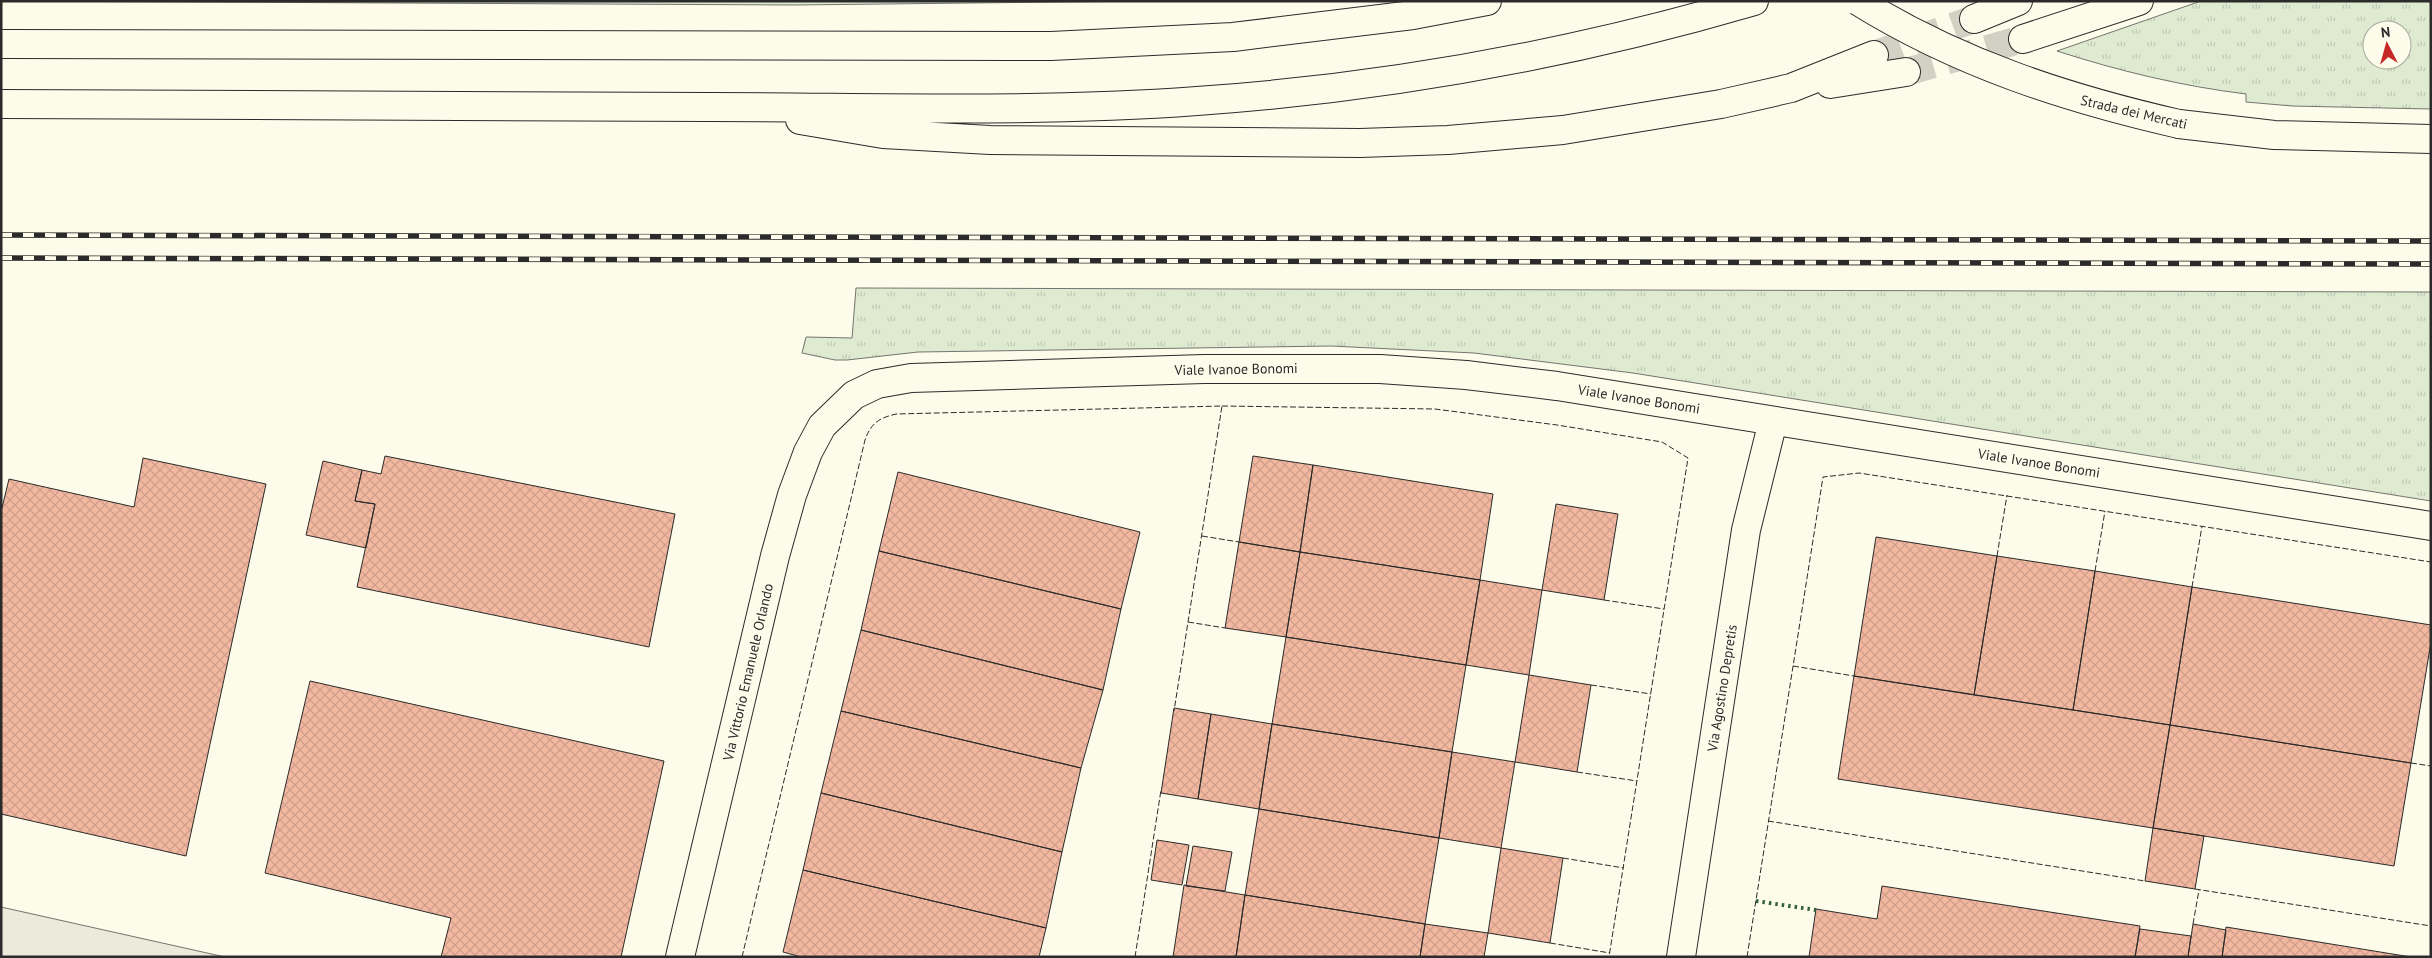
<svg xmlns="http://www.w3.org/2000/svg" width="2432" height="958" font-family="'PT Sans',sans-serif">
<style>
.grass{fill:url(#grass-tufts);stroke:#74746e;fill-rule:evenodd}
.parking{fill:#eceadb;stroke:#74746e}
.building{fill:url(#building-cross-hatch);stroke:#2b2b2b}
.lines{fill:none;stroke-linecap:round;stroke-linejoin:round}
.highway-tunnel{stroke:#d3d1c4;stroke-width:28;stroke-dasharray:28 14;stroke-linecap:butt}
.street-casing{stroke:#2b2b2b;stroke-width:30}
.secondary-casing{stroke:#2b2b2b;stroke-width:30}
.highway-casing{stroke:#2b2b2b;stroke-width:30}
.street{stroke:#fdfbea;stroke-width:28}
.secondary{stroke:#fdfbea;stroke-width:28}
.highway{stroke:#fdfbea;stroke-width:28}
.rail-casing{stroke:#2b2b2b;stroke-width:5.5}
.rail{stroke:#fdfbea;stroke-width:4;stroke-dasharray:11;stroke-linecap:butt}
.secondary-bridge-casing{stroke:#2b2b2b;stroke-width:30;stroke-linecap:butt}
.secondary-bridge{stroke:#fdfbea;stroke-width:28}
.hedge{stroke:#34623c;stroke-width:4;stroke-dasharray:2.5 4;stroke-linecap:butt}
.fence{stroke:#2b2b2b;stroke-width:1;stroke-dasharray:6 2.5;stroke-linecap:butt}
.labels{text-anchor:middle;stroke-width:4;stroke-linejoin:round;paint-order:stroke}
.street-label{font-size:14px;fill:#2b2b2b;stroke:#fdfbea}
</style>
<defs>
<pattern id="grass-tufts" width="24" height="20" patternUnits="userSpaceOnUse" patternTransform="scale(1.25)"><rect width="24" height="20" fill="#deebd1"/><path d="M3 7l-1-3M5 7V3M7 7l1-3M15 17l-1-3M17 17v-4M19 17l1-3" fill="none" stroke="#bfcab4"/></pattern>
<pattern id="building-cross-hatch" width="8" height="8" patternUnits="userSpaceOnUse" patternTransform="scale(1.25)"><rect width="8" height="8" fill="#f2b8a0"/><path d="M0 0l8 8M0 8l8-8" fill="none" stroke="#d09e8a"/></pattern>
</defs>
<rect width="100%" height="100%" fill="#fdfbea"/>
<!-- grass -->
<path class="grass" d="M1 1H1147L795 5Z
M2201 1H2431V109L2292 106 2246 102V94C2181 86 2119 71 2057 51ZM2372 30H2402V60H2372Z
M856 288 2431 292V501L1633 373 1474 353 1331 346 918 352 847 360H835L802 353 806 337 852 338Z"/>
<!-- parking -->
<path class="parking" d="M1 907 225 957H1Z"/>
<!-- building -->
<path class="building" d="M385 456 675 514 649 647 357 587 375 504 355 501 362 470 381 474Z
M1253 456 1313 465 1300 552 1239 542Z
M143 458 266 484 186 856 1 814V512L9 479 134 507Z
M323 461 362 470 355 501 375 504 366 548 306 535Z
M1313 465 1493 494 1480 580 1300 552Z
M898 472 1140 532 1121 609 879 551Z
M1556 504 1618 514 1604 600 1542 590Z
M1876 537 1997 556 1974 695 1854 676Z
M1239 542 1300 552 1286 637 1225 628Z
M879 551 1121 609 1103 690 861 630Z
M1300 552 1480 580 1466 665 1286 637Z
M1997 556 2095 571 2073 710 1974 695Z
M2095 571 2192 587 2170 725 2073 710Z
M1480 580 1542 590 1529 675 1466 665Z
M2192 587 2431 625V642L2411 763 2170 725Z
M861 630 1103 690 1081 768 841 711Z
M1286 637 1466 665 1452 752 1272 724Z
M1529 675 1591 685 1577 772 1515 762Z
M1854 676 2170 725 2153 828 1838 779Z
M310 681 664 761 621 957H441L451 918 265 873Z
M1174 708 1211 714 1198 799 1161 793Z
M841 711 1081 768 1062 852 821 793Z
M1211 714 1272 724 1259 809 1198 799Z
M1272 724 1452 752 1439 838 1259 809Z
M2170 725 2411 763 2394 866 2153 828Z
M1452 752 1515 762 1501 848 1439 838Z
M821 793 1062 852 1046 928 803 870Z
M1259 809 1439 838 1425 924 1245 895Z
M2153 828 2204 836 2195 889 2145 881Z
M1157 840 1189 845 1182 885 1151 880Z
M1193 846 1232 852 1225 891 1186 886Z
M1501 848 1563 858 1550 943 1488 933Z
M803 870 1046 928 1039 957H801L783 952Z
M1184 885 1245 895 1236 957H1173Z
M1882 886 2140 926 2135 957H1809L1816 909 1877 919Z
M1245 895 1425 924 1420 957H1236Z
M1425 924 1488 933 1484 957H1420Z
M2193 924 2226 930 2222 957H2188Z
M2226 927 2411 957H2222Z
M2140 929 2191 936 2188 957H2135Z"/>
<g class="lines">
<!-- highway-tunnel -->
<path class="highway-tunnel" d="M1874 55 1974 19
M1906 72 2023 39"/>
<defs>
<path id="street" d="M680 957 775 556 792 495 808 452 822 426 854 395 877 384 911 378 1204 369H1380L1466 375 1557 386 2431 526
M1681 957 1746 530 1773 421"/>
<path id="secondary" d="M2179 124 2274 135 2431 139"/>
<path id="highway" d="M1974 19 2018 1
M2023 39 2139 1
M1 44 1051 46 1233 37 1413 15 1487 1
M1830 84 1906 72
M1 104C238 104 474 106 710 107 872 107 1035 113 1197 101 1385 88 1573 54 1754 1
M800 120 883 134 990 140 1360 143 1448 140 1563 130 1721 104 1791 88 1874 55"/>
</defs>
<!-- street casing -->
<use href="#street" class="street-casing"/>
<!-- secondary casing -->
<use href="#secondary" class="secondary-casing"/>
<!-- highway casing -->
<use href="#highway" class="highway-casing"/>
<!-- street -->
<use href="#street" class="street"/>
<!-- secondary -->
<use href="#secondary" class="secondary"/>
<!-- highway -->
<use href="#highway" class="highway"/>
<defs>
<path id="rail" d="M1 235 2431 241
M1 258 2431 264"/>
</defs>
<!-- rail casing -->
<use href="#rail" class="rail-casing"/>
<!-- rail -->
<use href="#rail" class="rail"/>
<defs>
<path id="secondary-bridge" d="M1858 1C1958 63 2065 98 2179 124"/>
</defs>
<!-- secondary-bridge casing -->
<use href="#secondary-bridge" class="secondary-bridge-casing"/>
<!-- secondary-bridge -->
<use href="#secondary-bridge" class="secondary-bridge"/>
<!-- hedge -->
<path class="hedge" d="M1756 901 1816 910"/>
<!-- fence -->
<path class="fence" d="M1222 406 1435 409 1557 425 1662 442 1688 458 1609 957
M1202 536 1239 542
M1997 556 2007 495
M2095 571 2105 511
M2192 587 2202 526
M1604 600 1664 609
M1188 622 1225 628
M1793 666 1854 676
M1591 685 1651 694
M2411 763 2431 766
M1577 772 1637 781
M1768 821 2145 881
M1563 858 1624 868
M2195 889 2431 926
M2193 924 2199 890
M1550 943 1610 953
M742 957 865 440C871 423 879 418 896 414L1222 406 1174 711
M1135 957 1161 790
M1747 957 1823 477 1859 473 2431 562"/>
</g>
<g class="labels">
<!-- street labels -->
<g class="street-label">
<text transform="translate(2134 112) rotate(13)" y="5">Strada dei Mercati</text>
<text transform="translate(1236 369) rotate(-1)" y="5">Viale Ivanoe Bonomi</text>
<text transform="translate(1639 399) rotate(9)" y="5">Viale Ivanoe Bonomi</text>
<text transform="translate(2039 463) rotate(9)" y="5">Viale Ivanoe Bonomi</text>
<text transform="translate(748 672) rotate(-77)" y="5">Via Vittorio Emanuele Orlando</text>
<text transform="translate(1722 688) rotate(-81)" y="5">Via Agostino Depretis</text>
</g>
</g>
<!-- border -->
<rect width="2432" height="958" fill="none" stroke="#2b2b2b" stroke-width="5"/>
<!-- north arrow -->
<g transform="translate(2387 45) rotate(354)"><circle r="24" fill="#fdfbea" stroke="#a9a89e"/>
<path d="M0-4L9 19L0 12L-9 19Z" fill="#c62828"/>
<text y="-8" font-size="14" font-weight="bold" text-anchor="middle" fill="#2b2b2b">N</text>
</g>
</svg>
